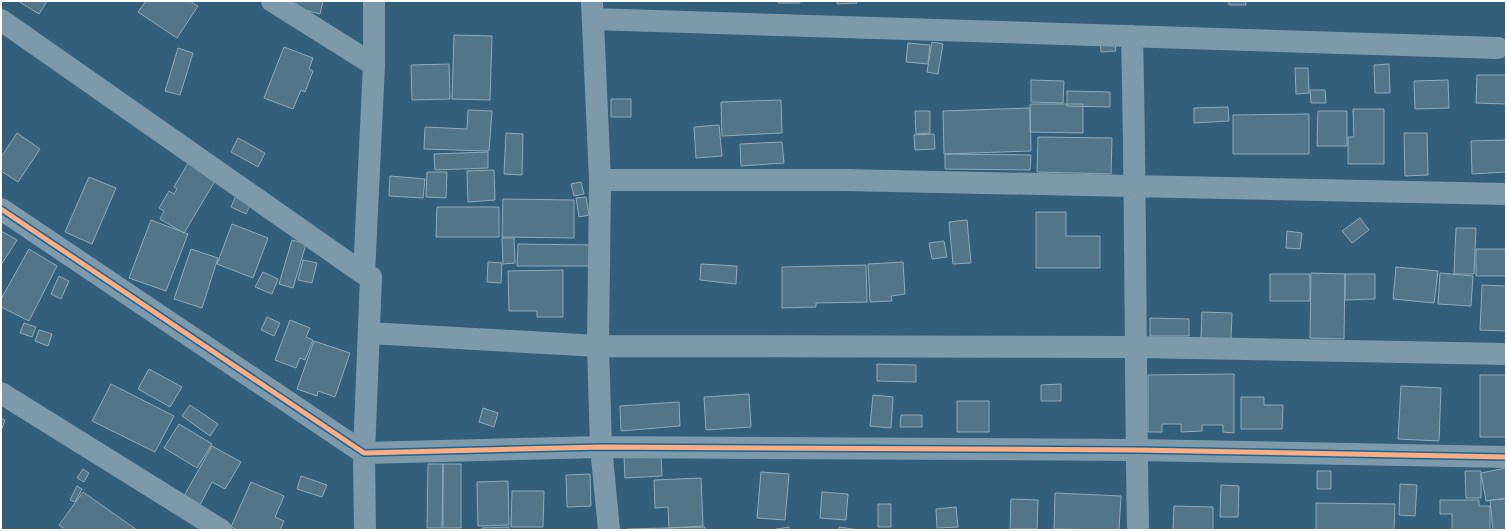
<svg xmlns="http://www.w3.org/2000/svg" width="1507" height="531" font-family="'DejaVu Sans',sans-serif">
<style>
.building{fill:#52758a;stroke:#91aab9}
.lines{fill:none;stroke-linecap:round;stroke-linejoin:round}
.street{stroke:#7d9aad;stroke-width:22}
.cycleway-casing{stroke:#166597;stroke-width:8}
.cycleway{stroke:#ffac80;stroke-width:5}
</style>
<rect width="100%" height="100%" fill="#335f7a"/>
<!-- building -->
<path class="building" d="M18 1H47L39 14Z
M146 1H190L198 6 177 38 138 12Z
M291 1H323L320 14 290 6Z
M778 1H800V3H778Z
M837 1H857V3L837 4Z
M1229 1H1245L1246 5H1229Z
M454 35 492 36 490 100 452 99Z
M1114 37 1116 51 1101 52 1100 38Z
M932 42 943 44 938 74 927 72Z
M908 43 930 45 928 64 906 62Z
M284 47 313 58 309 69 313 71 305 92 301 90 293 109 264 98Z
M178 48 193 53 180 95 165 91Z
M449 64 450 99 412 100 411 65Z
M1389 64 1390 93H1375L1374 65Z
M1295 68H1308L1309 93 1296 94Z
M1477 75H1506V104L1476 103Z
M1031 80 1064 81 1063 103 1031 102Z
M1448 80 1449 108 1415 109 1414 81Z
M1310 90H1325L1326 103H1311Z
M1067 91 1110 92V107L1067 106Z
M611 99H631V117H611Z
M781 100 782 133 722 136 721 102Z
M1030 104H1083V133L1030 132Z
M1228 107 1229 121 1194 123V108Z
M1030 108 1031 151 944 154 943 111Z
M1353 109H1384V164H1348V137H1354Z
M468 110 492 111 489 151 424 149 425 127 467 129Z
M915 111H930V133L916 134Z
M1318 111H1347V146H1317Z
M1309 114V154H1233V115Z
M719 125 722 156 696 158 694 127Z
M17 133 40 149 18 182 1 171V157Z
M506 133 523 134 522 175 504 174Z
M1404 133H1427L1428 175 1405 176Z
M934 134 935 149 915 150 914 135Z
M1038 137 1112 138 1111 174 1037 172Z
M238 138 265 153 258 167 231 152Z
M1506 140V172L1472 174 1471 141Z
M782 142 784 163 741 166 740 144Z
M488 152V168L435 170 434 154Z
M945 154 1031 155 1030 170 945 169Z
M190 160 218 176 184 233 160 219 164 211 159 208 169 191 174 194 177 189 174 187Z
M494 170 495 200 468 202 467 171Z
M427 172H447L446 198 426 197Z
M390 176 425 179 423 198 389 196Z
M89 177 116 188 92 244 65 232Z
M581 182 584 194 574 196 571 184Z
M238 191 253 198 246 214 231 207Z
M586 197 589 215 579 217 576 198Z
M503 199 574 200V238L502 237Z
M437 207H499V237H436Z
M1036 212H1066V236H1100V268H1036Z
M1360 218 1369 230 1352 243 1342 231Z
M151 220 188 234 166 291 129 278Z
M967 220 971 263 953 264 949 222Z
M232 224 268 238 253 278 217 264Z
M1456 228H1476L1474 274H1454Z
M1 231 17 240 1 265Z
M1287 231 1302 233 1300 249 1286 248Z
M502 238H514L515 263 503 264Z
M292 240 306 244 293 288 279 284Z
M944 241 947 257 932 259 929 243Z
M518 244 590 245 589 266H517Z
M29 249 57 266 29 321 1 307V299Z
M191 249 218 258 202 308 174 299Z
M1476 249H1506V276H1476Z
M303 260 317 263 312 283 298 280Z
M488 262 502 263 501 283 487 282Z
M903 262 905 294 891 296 892 301 870 302 868 264Z
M701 264 737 266 736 284 700 280Z
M866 265 867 302 816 303V307L782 308V267Z
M1396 267 1438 271 1434 303 1393 299Z
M563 270V317H537V311H509L508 271Z
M263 272 278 279 272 294 255 287Z
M1311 273 1345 274 1344 339 1310 338Z
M1440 273 1473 276 1471 306 1438 304Z
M1270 274H1310V301H1270Z
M1345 274H1375V299L1345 300Z
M59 276 69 281 61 299 51 294Z
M1482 285 1506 286V331L1480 330Z
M1202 312 1232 313 1231 339 1201 338Z
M267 317 280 323 274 336 261 330Z
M1150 318 1189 319V336H1150Z
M290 320 310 328 306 337 313 340 305 360 300 358 296 368 275 360Z
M24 323 36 327 32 337 20 333Z
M39 330 52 334 48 346 35 341Z
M314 341 350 353 335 397 318 391 317 396 297 389Z
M877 364 916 365V382L877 381Z
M149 369 182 387 170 407 138 389Z
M1234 374V433L1223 432V425H1202V431L1181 432V424H1162V432H1148V375Z
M1480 375H1506V437H1480Z
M111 384 174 416 155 452 92 421Z
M1061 384V401H1041V385Z
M1401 386 1441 388 1439 441 1398 439Z
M749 394 751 427 706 430 704 397Z
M873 395 893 397 891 428 870 426Z
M1241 397H1264V405H1283L1282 429H1241Z
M957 401H989V432H957Z
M679 402 680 426 621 431 620 406Z
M190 405 218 424 210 436 182 416Z
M483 408 498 413 494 427 479 422Z
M901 415H922V427H900Z
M1 418 5 420 1 431Z
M179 424 212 444 197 468 164 448Z
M212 446 241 462 225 489 212 482 200 505 184 496Z
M661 454 662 476 625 478 624 456Z
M428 464H443L442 528H427Z
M443 464H461V528H443Z
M1506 468V498L1486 501 1481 473Z
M83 469 89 473 84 482 77 478Z
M1317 471H1331V489H1317Z
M1465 471H1481V498H1466Z
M761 472 789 474 785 520 757 518Z
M590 474 591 506 567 507 566 475Z
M301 476 327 485 322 497 297 489Z
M701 478 703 526 669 528 668 507 655 508 654 480Z
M508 481 509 525 478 526 477 482Z
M251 482 284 496 275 517 284 521 280 530H238L231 527Z
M1400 484 1417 485 1415 516 1399 515Z
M1221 485 1239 486 1238 517H1220Z
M77 486 82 489 75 502 70 500Z
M512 491H544L543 527H511Z
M83 492 137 530H66L59 525Z
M822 492 848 494 846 520 820 518Z
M1055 493 1121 496 1119 530 1054 529Z
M1011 499 1038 500 1037 529H1010Z
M1506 499V530H1493L1490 500Z
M1440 500H1479V506H1490V530H1452V514H1440Z
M1316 503 1395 504 1394 530H1316Z
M878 504H891V527H878Z
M1174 506 1213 507V530H1173Z
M956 507 958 527 937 528 936 509Z
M509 527V530H482V528Z
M705 527V530H627V529Z
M789 527V530H771Z
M839 527 859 530H839Z"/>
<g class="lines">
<!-- street -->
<path class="street" d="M272 1 374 65
M592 1 600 180 598 346 601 447 609 530
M593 19 1498 48
M1 20 364 274
M1132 36C1136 201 1135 365 1138 530
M600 180H845L1506 194
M1 209 364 453 601 447 1137 450 1506 457
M369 333 598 346 1137 347 1506 354
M1 393 221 530
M365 530 364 453 371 277 364 274 374 65V1"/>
<defs>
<path id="cycleway" d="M1 209 364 453 601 447 1137 450 1506 457"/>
</defs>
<!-- cycleway casing -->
<use href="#cycleway" class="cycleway-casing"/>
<!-- cycleway -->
<use href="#cycleway" class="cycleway"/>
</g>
<!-- border -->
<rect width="1507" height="531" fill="none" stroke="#ffffff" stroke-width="4"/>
</svg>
